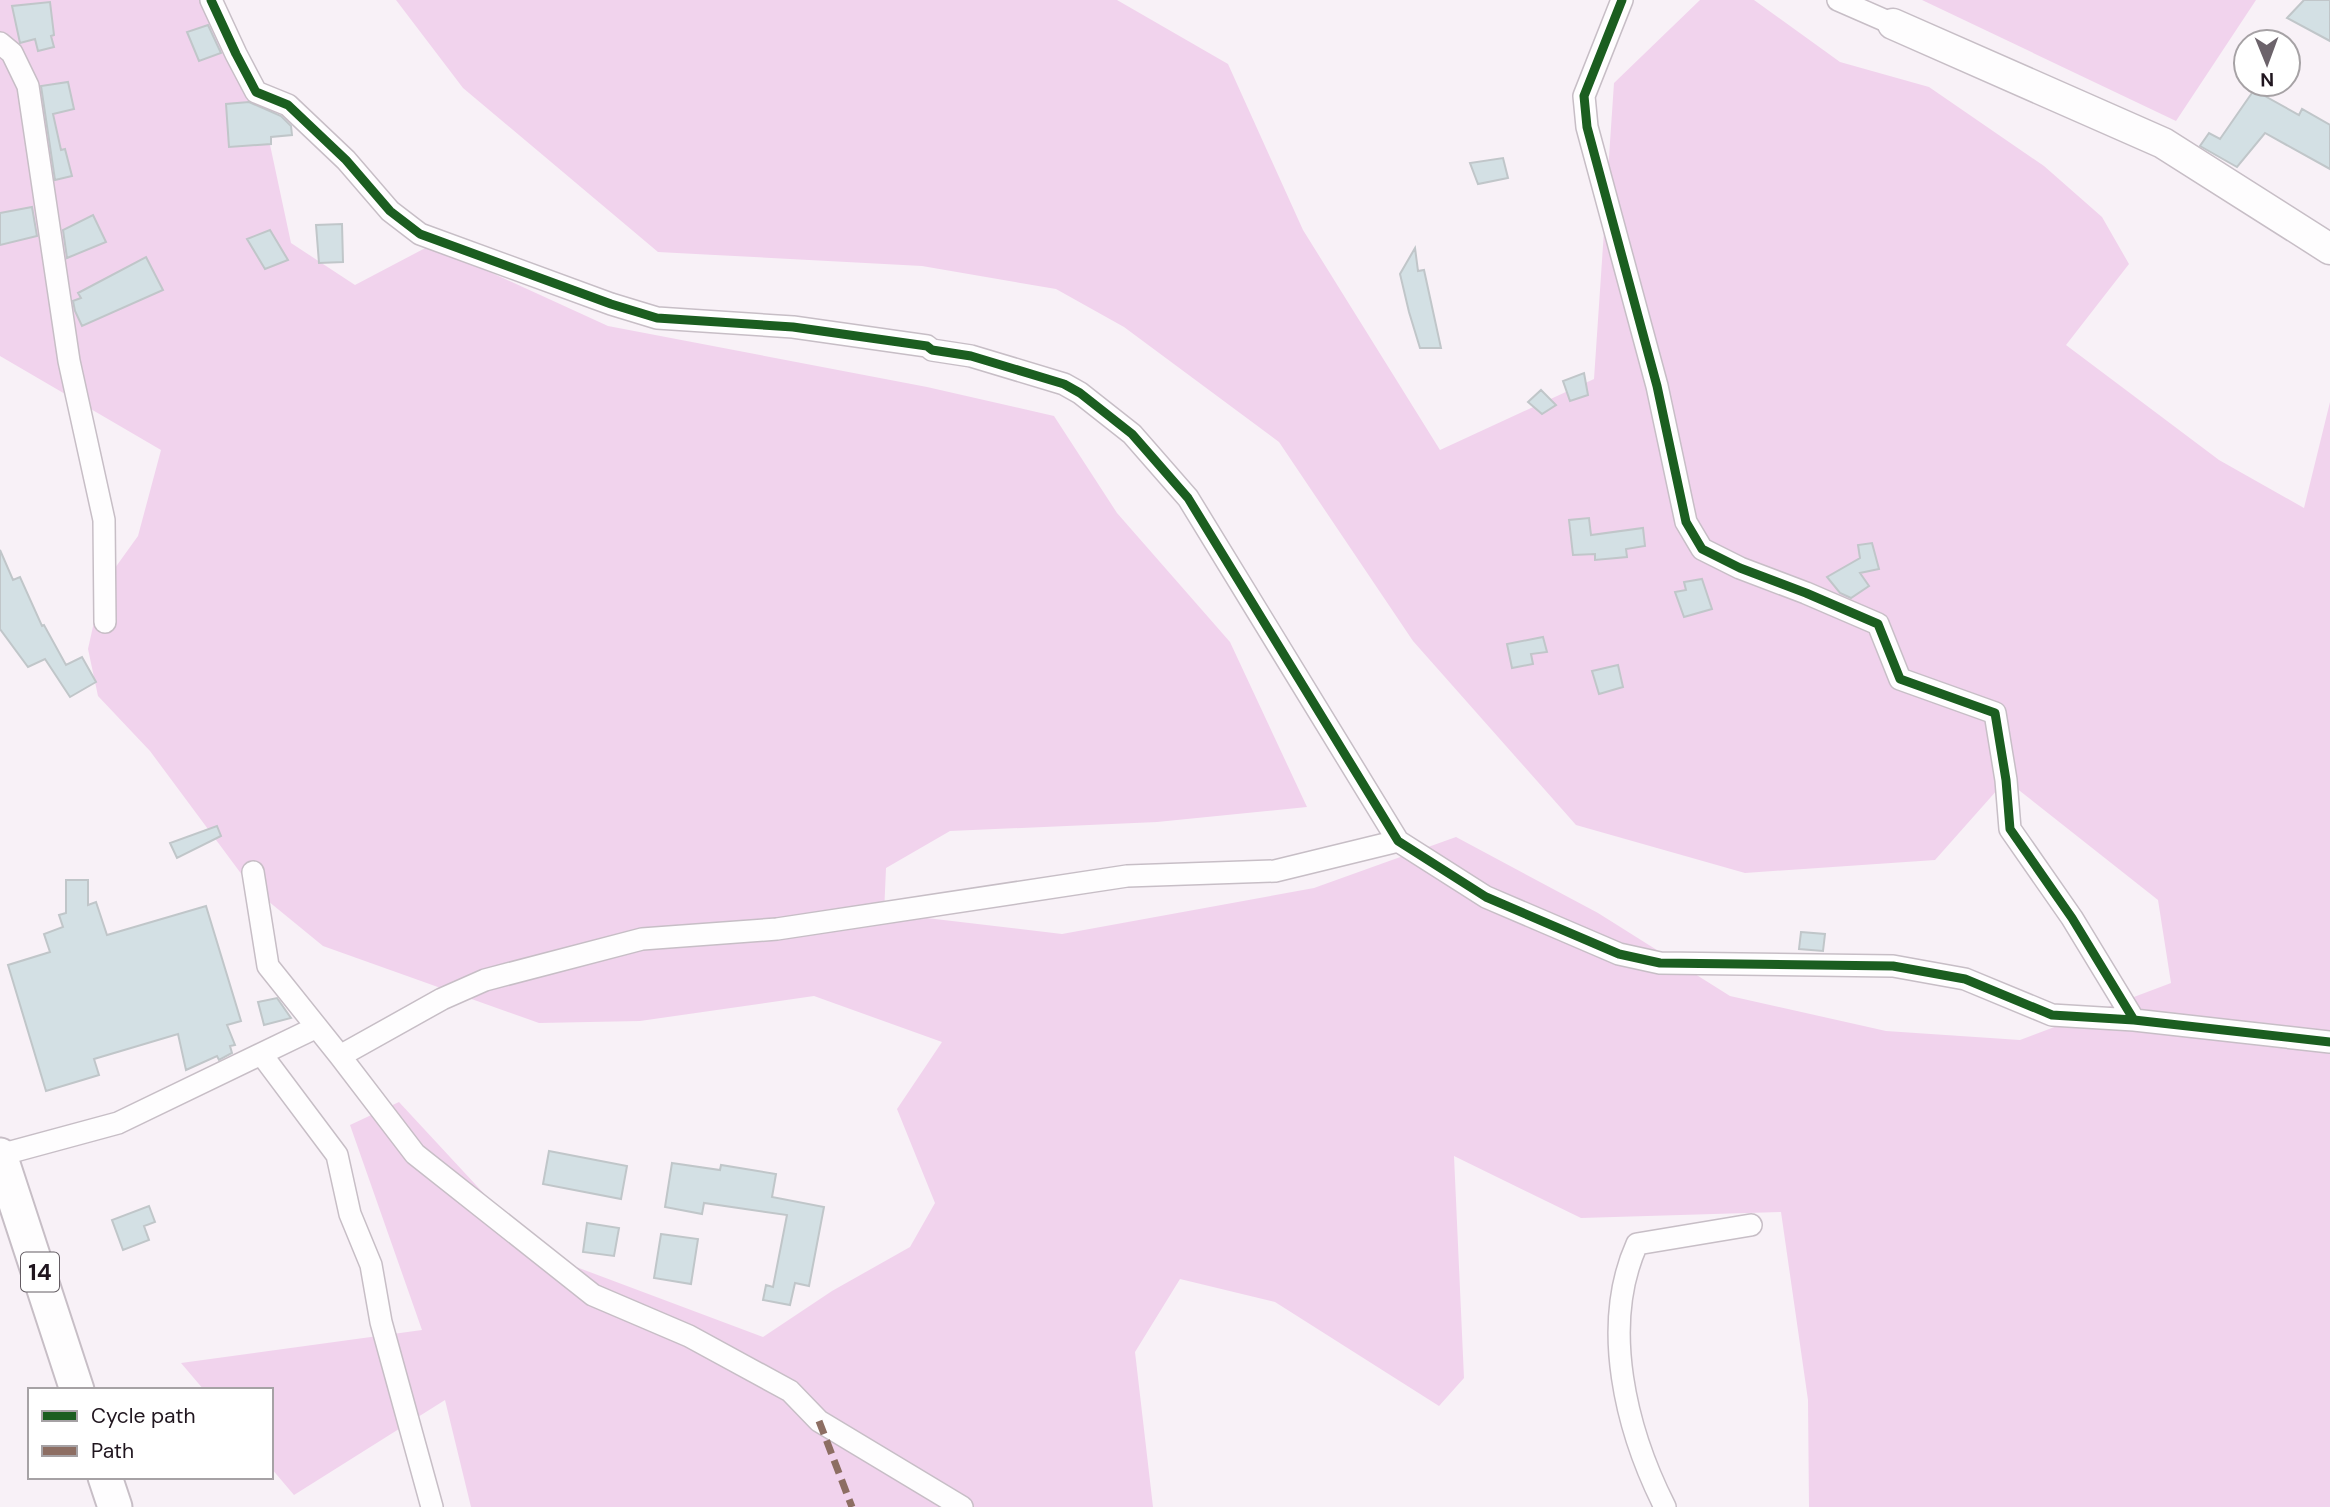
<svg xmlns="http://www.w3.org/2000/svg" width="2330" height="1507" font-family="'DM Sans',sans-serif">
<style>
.green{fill:#f1d3ed}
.building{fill:#d3e0e4;stroke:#c0c6c9;stroke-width:2}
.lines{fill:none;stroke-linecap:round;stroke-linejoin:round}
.street-casing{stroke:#c7bec6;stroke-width:24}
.secondary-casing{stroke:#c7bec6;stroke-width:33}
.primary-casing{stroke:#c7bec6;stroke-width:37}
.street{stroke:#fefdfe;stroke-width:21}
.secondary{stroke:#fefdfe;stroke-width:30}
.primary{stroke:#fefdfe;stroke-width:33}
.quiet{stroke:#8d6e63;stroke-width:7;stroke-dasharray:14 7;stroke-linecap:butt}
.cycleway-casing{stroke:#fff;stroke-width:13}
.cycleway{stroke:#1b5e20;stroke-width:9}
.labels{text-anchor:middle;stroke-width:6;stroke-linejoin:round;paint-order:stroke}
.shield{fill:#fff;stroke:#635c62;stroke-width:2}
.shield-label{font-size:23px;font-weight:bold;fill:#20161f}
</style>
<rect width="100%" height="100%" fill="#f8f1f7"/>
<!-- green -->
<path class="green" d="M0 0H203L263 112 291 243 355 285 431 245 608 326 927 387 1054 416 1117 513 1230 642 1307 807 1157 822 950 831 886 868 884 913 1062 934 1314 888 1456 837 1598 913 1730 996 1886 1031 2020 1040 2171 983 2158 900 2006 780 1935 860 1745 873 1576 825 1413 641 1279 442 1124 327 1056 289 922 266 658 252 463 88 396 0H1117L1228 64 1303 230 1440 450 1594 379 1614 83 1700 0H1754L1840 62 1929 87 2044 166 2102 217 2129 264 2066 345 2219 460 2304 508 2330 402V1507H1809L1808 1400 1781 1212 1581 1218 1454 1156 1464 1378 1439 1406 1275 1302 1180 1279 1135 1352 1153 1507H471L445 1400 294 1495 271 1468V1390H204L181 1363 422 1330 350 1125 399 1102 539 1253 763 1337 832 1291 910 1247 935 1203 897 1109 942 1042 814 996 640 1021 539 1023 323 946 251 887 150 751 98 696 88 649 102 586 138 536 161 450 0 356Z
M1922 0H2256L2176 121Z"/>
<!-- building -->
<path class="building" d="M2304 0H2330V41L2287 18Z
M50 2 54 35 51 36 54 47 38 51 35 39 20 43 12 6Z
M208 25 221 53 199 61 187 32Z
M68 82 74 109 53 114 61 150 65 149 72 176 55 180 41 86Z
M2254 90 2299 115 2302 109 2330 125V169L2265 133 2237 167 2200 146 2209 133 2220 139Z
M249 102 281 116 291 126 292 135 271 137V144L229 147 226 104Z
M1503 158 1508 178 1478 184 1470 163Z
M32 207 37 236 0 245V213Z
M93 215 106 242 67 258 63 230Z
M342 224 343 262 319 263 316 225Z
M270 230 288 260 265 269 247 239Z
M1415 248 1418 271 1424 270 1441 348H1420L1409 312 1400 274Z
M146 257 163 290 82 326 75 311 73 301 81 298 78 293Z
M1584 373 1588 395 1570 401 1563 381Z
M1541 390 1556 405 1542 414 1528 402Z
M1589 518 1591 535 1643 528 1645 546 1626 549 1627 557 1595 560V554L1573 555 1569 520Z
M1872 543 1879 569 1860 573 1869 586 1851 598 1840 593 1827 577 1860 558 1858 545Z
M0 550 13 580 20 577 42 626 44 625 66 665 82 657 96 682 70 697 45 659 28 667 0 629Z
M1702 579 1712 609 1684 617 1675 592 1686 590 1684 582Z
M1543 637 1547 652 1531 654 1533 664 1512 668 1507 644Z
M1618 665 1623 687 1599 694 1592 671Z
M217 826 221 836 177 858 170 843Z
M66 880H88V905L96 902 107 935 206 906 241 1021 227 1025 235 1045 230 1046 232 1053 219 1060 217 1056 186 1070 178 1034 94 1059 99 1075 46 1091 8 965 50 952 44 934 63 927 59 915 66 913Z
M1801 932 1825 934 1823 951 1799 949Z
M277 998 291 1018 264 1025 258 1002Z
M549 1151 627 1166 621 1199 543 1184Z
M672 1163 720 1170 721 1165 776 1174 772 1197 824 1207 809 1286 795 1283 790 1305 763 1300 766 1285 773 1287 787 1215 704 1203 702 1214 665 1207Z
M149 1206 155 1222 144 1226 149 1240 123 1250 112 1220Z
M587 1223 619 1228 614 1256 583 1252Z
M661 1234 698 1239 691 1284 654 1278Z"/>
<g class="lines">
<defs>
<path id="street" d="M211 0 236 54 256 92 288 105 346 160 390 211 420 234 611 304 657 318 793 327 927 346 932 350 971 356 1064 384 1080 393 1132 434 1188 498 1398 841 1486 897 1619 954 1660 963 1893 966 1965 979 2052 1015 2134 1020 2330 1042
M1622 0 1584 96 1587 127 1657 386 1686 522 1702 549 1740 568 1806 593 1878 624 1900 679 1995 713 2006 780 2010 829 2072 918 2134 1020
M1838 0 1893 24
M0 43 12 53 28 86 69 361 104 520 105 622
M253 872 268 966 340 1056 415 1154 593 1295 689 1336 790 1391 819 1421 962 1507
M262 1055 337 1155 350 1214 371 1265 381 1322 432 1507
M340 1056 442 999 485 980 642 939 777 929 1127 876 1275 871 1398 841
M0 1155 118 1123 317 1027
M1665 1507C1626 1430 1600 1326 1637 1244L1751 1225"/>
<path id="secondary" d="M1893 24 2163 143 2330 249"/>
<path id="primary" d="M0 1155 77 1390
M105 1477 115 1507"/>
</defs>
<!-- street casing -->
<use href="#street" class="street-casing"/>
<!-- secondary casing -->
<use href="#secondary" class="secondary-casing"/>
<!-- primary casing -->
<use href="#primary" class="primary-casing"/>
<!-- street -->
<use href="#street" class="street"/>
<!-- secondary -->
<use href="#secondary" class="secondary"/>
<!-- primary -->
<use href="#primary" class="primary"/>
<!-- quiet -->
<path class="quiet" d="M819 1421 852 1507"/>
<defs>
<path id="cycleway" d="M211 0 236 54 256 92 288 105 346 160 390 211 420 234 611 304 657 318 793 327 927 346 932 350 971 356 1064 384 1080 393 1132 434 1188 498 1398 841 1486 897 1619 954 1660 963 1893 966 1965 979 2052 1015 2134 1020 2330 1042
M1622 0 1584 96 1587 127 1657 386 1686 522 1702 549 1740 568 1806 593 1878 624 1900 679 1995 713 2006 780 2010 829 2072 918 2134 1020"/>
</defs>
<!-- cycleway casing -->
<use href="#cycleway" class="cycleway-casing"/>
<!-- cycleway -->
<use href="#cycleway" class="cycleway"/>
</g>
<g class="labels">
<!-- shield labels -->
<rect class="shield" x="21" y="1252.5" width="38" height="39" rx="5"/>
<g class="shield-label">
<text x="40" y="1280">14</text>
</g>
</g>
<!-- legend -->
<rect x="28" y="1388" width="245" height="91" fill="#ffffff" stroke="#a6a2a5" stroke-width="2"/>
<rect x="42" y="1411" width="35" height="10" fill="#1b5e20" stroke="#a6a2a5" stroke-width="2"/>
<text x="91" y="1423" font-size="21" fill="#20161f">Cycle path</text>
<rect x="42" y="1446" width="35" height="10" fill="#8d6e63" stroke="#a6a2a5" stroke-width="2"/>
<text x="91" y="1458" font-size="21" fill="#20161f">Path</text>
<!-- north arrow -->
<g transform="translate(2267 63) rotate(179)"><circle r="33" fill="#ffffff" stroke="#a6a2a5" stroke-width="2"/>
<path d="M0-5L12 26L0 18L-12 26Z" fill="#6c636b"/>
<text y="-10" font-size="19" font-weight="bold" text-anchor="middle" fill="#20161f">N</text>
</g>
</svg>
